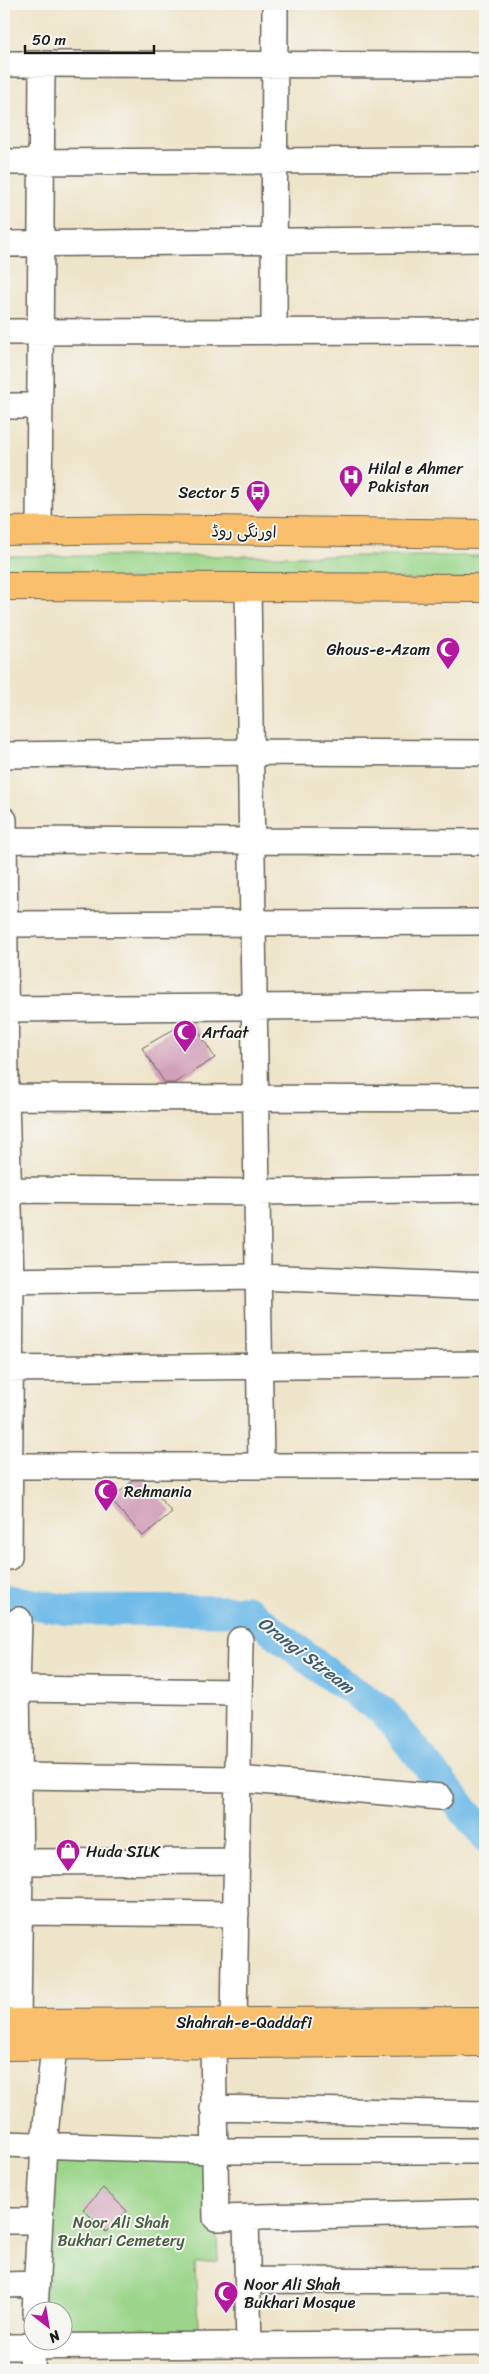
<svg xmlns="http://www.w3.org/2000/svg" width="489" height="2374" font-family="Sriracha,'Playpen Sans Arabic',sans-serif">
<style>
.green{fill:#9ad589;stroke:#5b7852}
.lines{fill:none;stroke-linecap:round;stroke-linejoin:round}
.river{stroke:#6ebae8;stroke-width:31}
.building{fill:#d2a0ba}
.minor-casing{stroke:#666259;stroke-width:28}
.major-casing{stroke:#666259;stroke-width:30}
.minor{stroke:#fff;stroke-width:25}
.major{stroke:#f9bf6d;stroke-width:28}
.labels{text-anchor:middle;stroke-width:4;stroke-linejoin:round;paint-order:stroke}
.poi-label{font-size:16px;fill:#1c1c1c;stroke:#f6f6f2;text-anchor:start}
.street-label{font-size:16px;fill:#1c1c1c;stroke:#f6f6f2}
.park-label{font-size:16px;fill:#485d42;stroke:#f6f6f2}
.water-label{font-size:18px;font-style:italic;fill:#3d5b6e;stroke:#f6f6f2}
</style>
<rect width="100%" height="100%" fill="#f6f6f2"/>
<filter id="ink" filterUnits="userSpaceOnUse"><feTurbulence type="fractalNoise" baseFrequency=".02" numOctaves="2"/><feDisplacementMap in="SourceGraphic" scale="10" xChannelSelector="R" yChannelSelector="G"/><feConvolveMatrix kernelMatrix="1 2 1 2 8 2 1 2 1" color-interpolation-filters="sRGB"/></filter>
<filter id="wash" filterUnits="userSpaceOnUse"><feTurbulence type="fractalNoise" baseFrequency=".0096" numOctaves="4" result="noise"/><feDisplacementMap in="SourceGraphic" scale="20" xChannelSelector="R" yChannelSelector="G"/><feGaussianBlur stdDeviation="1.12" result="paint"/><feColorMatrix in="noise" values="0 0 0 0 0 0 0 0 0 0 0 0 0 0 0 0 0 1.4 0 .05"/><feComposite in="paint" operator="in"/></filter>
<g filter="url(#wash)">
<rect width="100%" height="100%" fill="#eee4c9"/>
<!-- green -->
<path class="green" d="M4 556H485V579H4Z
M44 2146 214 2150 218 2261 195 2264 199 2346 62 2342V2312L37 2311Z"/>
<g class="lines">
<!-- river -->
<path class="river" d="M4 1599 69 1610 248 1611 328 1674 383 1711 485 1836"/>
</g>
<g id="blocks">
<!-- building -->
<path class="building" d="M186 1022H193L215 1058 174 1083H165L142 1048Z
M133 1480H144L172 1512 143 1536 111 1500Z
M103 2188 127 2211 106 2232 83 2209Z"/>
</g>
</g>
<g filter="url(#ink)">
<use href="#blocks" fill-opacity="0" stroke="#666259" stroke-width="1"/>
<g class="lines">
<defs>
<path id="minor" d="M4 64 485 65
M4 162 485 160
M4 244 485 239
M4 332 485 331
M274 332 275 4
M4 406H40
M39 530 42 64
M248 587 261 1466
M4 755 251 752 485 753
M4 820 6 1097 11 1281 9 1557
M4 840 485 842
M4 924 485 922
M4 1009 485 1005
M4 1097 485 1099
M4 1190 257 1192 485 1189
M4 1281 258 1277 485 1286
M4 1369 485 1364
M4 1466H485
M17 1689 239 1692
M19 1776 238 1779 440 1797
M20 1862 237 1861
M18 1912 236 1914
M18 2022 20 1862 17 1689 19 1620
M234 2022 240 1640
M213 2043 216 2218 485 2212
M213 2108 485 2114
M4 2144 215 2151H485
M246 2218 249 2346
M4 2221H40
M248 2280 485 2281
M4 2285 36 2284
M35 2312 44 2145 54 2046
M4 2347 485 2343
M32 2370 33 2342"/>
<path id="major" d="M4 531 143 529 485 534
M4 586 485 588
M4 2023 485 2021
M4 2046 485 2042"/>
</defs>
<!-- minor casing -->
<use href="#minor" class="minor-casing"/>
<!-- major casing -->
<use href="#major" class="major-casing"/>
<!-- minor -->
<use href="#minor" class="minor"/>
<!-- major -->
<use href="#major" class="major"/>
</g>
</g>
<!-- icons -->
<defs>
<symbol id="hospital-pin" viewBox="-11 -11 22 30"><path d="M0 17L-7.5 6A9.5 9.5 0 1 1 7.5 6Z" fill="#b5179e" stroke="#f6f6f2"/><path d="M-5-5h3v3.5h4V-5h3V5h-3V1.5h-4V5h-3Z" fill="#fff"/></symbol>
<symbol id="bus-pin" viewBox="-11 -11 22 30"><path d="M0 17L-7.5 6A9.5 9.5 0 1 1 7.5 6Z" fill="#b5179e" stroke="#f6f6f2"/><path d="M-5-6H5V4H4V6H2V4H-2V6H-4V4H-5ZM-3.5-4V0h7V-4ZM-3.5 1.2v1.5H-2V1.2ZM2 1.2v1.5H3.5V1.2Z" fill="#fff"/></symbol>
<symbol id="mosque-pin" viewBox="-11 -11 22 30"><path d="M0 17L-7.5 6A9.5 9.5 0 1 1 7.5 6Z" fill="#b5179e" stroke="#f6f6f2"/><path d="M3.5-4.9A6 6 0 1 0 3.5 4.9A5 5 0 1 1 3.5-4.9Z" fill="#fff"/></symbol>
<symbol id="shop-pin" viewBox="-11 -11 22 30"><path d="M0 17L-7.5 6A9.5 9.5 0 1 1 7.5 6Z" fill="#b5179e" stroke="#f6f6f2"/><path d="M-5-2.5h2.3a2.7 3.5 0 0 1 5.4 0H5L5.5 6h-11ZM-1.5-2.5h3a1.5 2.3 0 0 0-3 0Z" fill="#fff"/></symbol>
</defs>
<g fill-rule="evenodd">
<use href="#hospital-pin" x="337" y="463" width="28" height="38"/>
<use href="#bus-pin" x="244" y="478" width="28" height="38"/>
<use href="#mosque-pin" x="434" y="635" width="28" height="38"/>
<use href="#mosque-pin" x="171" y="1018" width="28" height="38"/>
<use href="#mosque-pin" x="92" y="1477" width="28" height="38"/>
<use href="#shop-pin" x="54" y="1837" width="28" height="38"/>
<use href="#mosque-pin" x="212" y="2279" width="28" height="38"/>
</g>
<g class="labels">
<!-- poi labels -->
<g class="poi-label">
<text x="368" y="474">Hilal e Ahmer<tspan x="368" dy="18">Pakistan</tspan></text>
<text x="240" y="498" text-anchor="end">Sector 5</text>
<text x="430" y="655" text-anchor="end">Ghous-e-Azam</text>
<text x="202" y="1038">Arfaat</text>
<text x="124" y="1497">Rehmania</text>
<text x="86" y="1857">Huda SILK</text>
<text x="244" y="2290">Noor Ali Shah<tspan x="244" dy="18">Bukhari Mosque</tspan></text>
</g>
<!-- street labels -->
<g class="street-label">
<text transform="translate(244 531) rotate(1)" y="6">اورنگی روڈ</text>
<text x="244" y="2028">Shahrah-e-Qaddafi</text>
</g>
<!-- park labels -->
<g class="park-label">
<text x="121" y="2228">Noor Ali Shah<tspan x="121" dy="18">Bukhari Cemetery</tspan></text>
</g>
<!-- water labels -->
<g class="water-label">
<text transform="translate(306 1655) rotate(37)" y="6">Orangi Stream</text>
</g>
</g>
<!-- margin -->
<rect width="489" height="2374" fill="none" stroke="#f6f6f2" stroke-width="20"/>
<!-- north arrow -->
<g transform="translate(48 2326) rotate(149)"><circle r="24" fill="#f6f6f2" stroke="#9f9f9c"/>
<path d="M0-4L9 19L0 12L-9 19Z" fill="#b5179e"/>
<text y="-8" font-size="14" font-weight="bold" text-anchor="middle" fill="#1c1c1c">N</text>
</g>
<!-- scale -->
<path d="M25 45v8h129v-8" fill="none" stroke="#1c1c1c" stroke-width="2.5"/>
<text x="32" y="45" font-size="15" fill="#1c1c1c" stroke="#f6f6f2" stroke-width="4" paint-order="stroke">50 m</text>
</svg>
